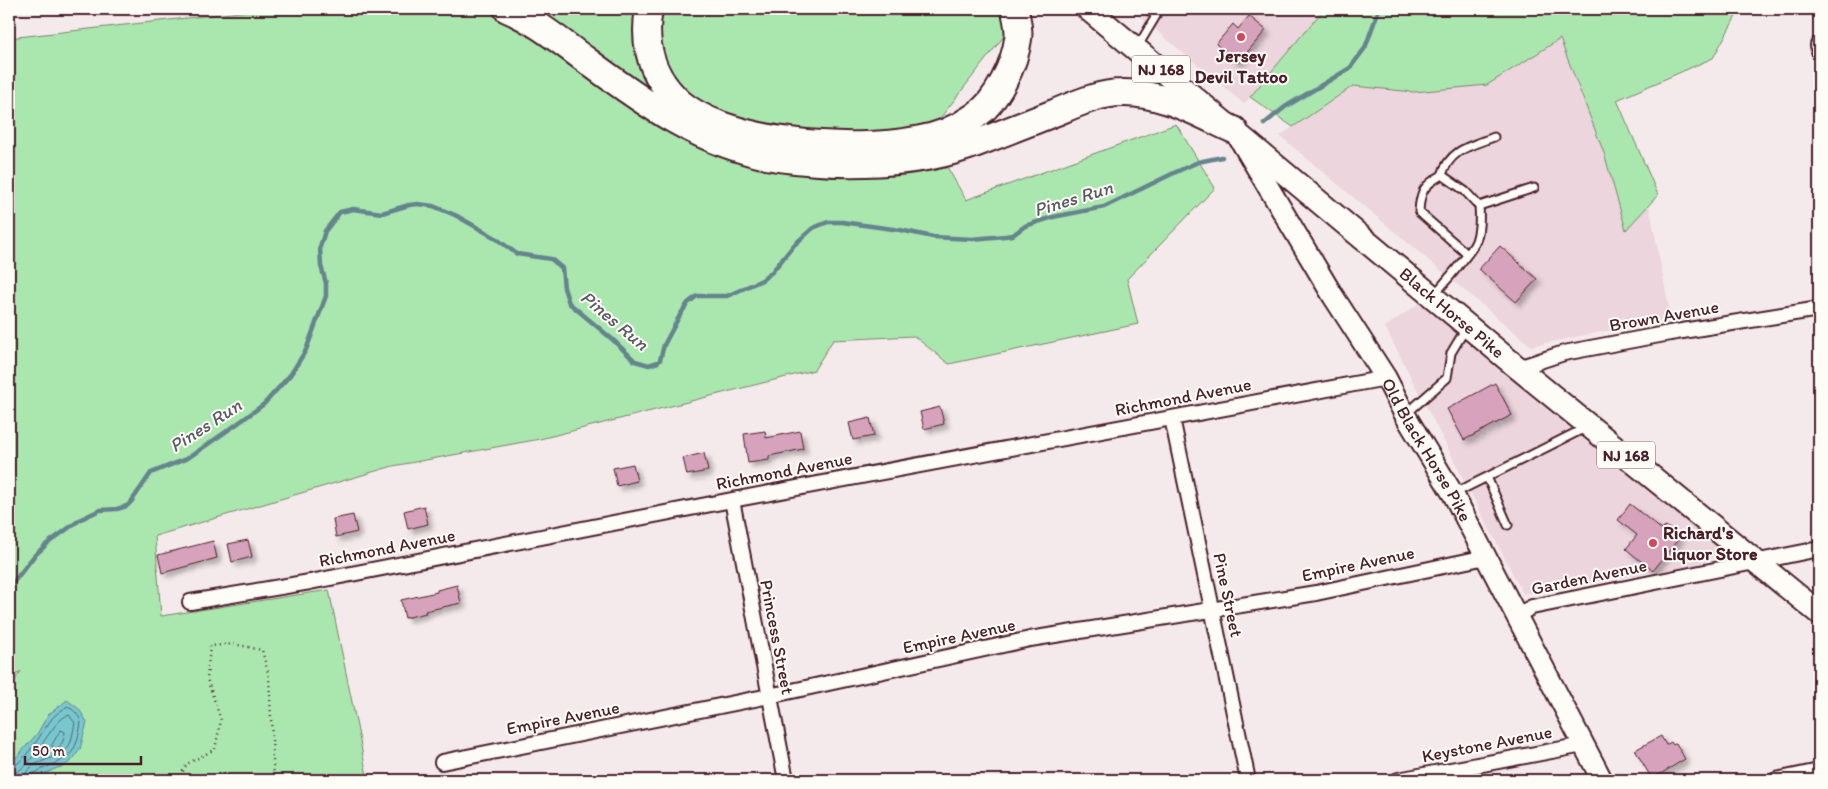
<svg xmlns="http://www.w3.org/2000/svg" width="1828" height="789" font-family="Itim,sans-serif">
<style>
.built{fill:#ecd5dd}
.green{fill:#aae7ae;stroke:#7a836c}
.water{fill:#77c7cf;stroke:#65848d}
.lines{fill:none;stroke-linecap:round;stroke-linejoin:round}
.shore{stroke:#5c626d;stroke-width:1}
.stream{stroke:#65848d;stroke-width:4.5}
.building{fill:#d7a3bc;stroke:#4a1f2b;filter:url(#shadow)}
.lane-casing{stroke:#4a1f2b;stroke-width:11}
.street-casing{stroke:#4a1f2b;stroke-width:18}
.secondary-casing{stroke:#4a1f2b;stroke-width:24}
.primary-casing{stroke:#4a1f2b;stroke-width:26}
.highway-casing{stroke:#4a1f2b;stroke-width:30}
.path{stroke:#4a1f2b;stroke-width:2.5;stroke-dasharray:1 4;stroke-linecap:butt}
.lane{stroke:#fdfcf7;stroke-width:7}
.street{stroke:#fdfcf7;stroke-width:14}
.secondary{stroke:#fdfcf7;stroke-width:20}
.primary{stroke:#fdfcf7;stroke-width:22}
.highway{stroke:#fdfcf7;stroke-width:26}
.poi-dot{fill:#d1495b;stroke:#fdfcf7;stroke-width:2}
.labels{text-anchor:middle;stroke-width:4;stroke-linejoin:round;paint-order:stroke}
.shield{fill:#fdfcf7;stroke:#806168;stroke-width:1}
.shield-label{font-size:16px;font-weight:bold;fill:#4a1f2b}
.poi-label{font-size:18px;font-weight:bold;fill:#4a1f2b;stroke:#fdfcf7}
.street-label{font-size:18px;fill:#4a1f2b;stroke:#fdfcf7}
.water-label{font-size:19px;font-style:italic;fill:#5a5a64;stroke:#fdfcf7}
</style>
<defs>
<filter id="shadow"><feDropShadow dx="4.5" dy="4.5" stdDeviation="2.5" flood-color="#0004"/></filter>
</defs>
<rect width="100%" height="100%" fill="#f5eaeb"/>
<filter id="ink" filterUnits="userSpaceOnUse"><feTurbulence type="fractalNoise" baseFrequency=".02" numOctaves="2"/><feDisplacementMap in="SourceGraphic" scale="10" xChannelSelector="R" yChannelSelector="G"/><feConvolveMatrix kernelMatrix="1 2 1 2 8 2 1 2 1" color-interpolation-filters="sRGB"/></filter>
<g filter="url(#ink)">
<!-- built -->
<path class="built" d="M1131 9H1324L1244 104Z
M1560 39 1604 153 1626 230 1649 205 1671 318 1531 346 1280 136 1353 86 1414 92 1487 85Z
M1421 302 1723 552 1700 564 1523 594 1385 327Z"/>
<!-- green -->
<path class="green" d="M267 9H1020L1011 27 938 121 946 165 966 200 1176 124 1215 188 1127 279 1138 324 949 364 914 336 833 340 814 370 540 439 393 466 155 536 161 616 329 590 368 780H9V688L21 671 9 679V38Z
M1324 9H1740L1713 58 1617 100 1658 195 1626 230 1604 153 1560 39 1487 85 1414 92 1353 86 1293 127 1250 97Z"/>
<!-- water -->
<path class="water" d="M67 700 79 709 87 722 80 749 74 758 65 766 57 768 32 780H9V766L11 763 37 734 48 715Z"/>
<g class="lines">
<!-- shore -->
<path class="shore" d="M61 730 65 732C64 739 62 748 53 749L52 745Z
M9 768C23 766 42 732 51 720 54 715 61 711 66 707 73 708 79 715 81 722 75 764 65 756 33 774L31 780
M9 774C33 773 51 718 69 715L75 723C73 731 72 743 67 749 56 761 25 760 24 780"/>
<!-- stream -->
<path class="stream" d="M1264 124 1285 107 1350 68 1365 48 1379 9
M9 588 34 556 48 543 81 519 100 510 117 509 127 506 131 502 151 473 188 458 237 424 264 404 291 374 306 350 326 296V283L321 266 320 247 325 231 340 212 353 209 382 213 409 205 418 204 433 206 455 215 494 237 517 254 551 259 562 268 564 288 569 303 612 339 635 361 649 365 658 362 660 360 664 345 680 315 688 303 697 296H727L762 280 772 272 794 245 813 228 828 222H842L900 230 933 237 972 239 1005 236 1013 235 1025 226 1053 217 1104 207 1176 172 1198 162 1222 157"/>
</g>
<!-- building -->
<path class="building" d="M1249 16 1266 30 1238 63 1216 44 1233 24 1238 29Z
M1500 246 1537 279 1516 302 1479 269Z
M1495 383 1512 415 1464 440 1447 409Z
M940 407 944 424 924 429 920 412Z
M870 418 874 436 853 440 849 423Z
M765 431 766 438 800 431 803 449 769 456V460L748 463 744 434Z
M704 453 708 471 687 475 683 458Z
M633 464 637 481 617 486 613 468Z
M1630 504 1662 530 1666 526 1680 537 1653 571 1626 549 1637 535 1618 520Z
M424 506 428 524 408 529 404 511Z
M353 515 357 532 336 537 333 519Z
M248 540 252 557 232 562 228 544Z
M213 541 217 558 162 573 158 555Z
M457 585 461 603 425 611 426 613 405 618 401 600 437 592V590Z
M1661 736 1666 745 1671 742 1673 745 1676 743 1685 759 1652 779 1635 750Z"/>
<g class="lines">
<defs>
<path id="lane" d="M1138 46 1156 16 1147 9
M1442 175C1450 149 1471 146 1494 137
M1479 206 1534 188
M1435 294C1444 283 1472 252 1476 241 1480 229 1480 218 1479 206L1465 191 1442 175C1424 185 1420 191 1419 212L1467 254
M1406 414 1447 378 1451 353 1466 328
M1487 477 1508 525
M1453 494 1585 428"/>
<path id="street" d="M1818 45 1819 51
M1518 368 1564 353 1670 333 1819 309
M1172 418 1248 780
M732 500 786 780
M190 602 310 582 732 500 1386 378
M1516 616 1532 607 1819 549
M442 762 769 696 1030 639 1316 593 1486 557
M1398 780 1583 745
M1776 780 1819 771"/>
<g id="secondary">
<path id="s1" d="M1239 138 1333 296 1386 378 1405 415 1453 494 1602 780"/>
</g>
<g id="primary">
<path id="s2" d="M1088 9 1518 368 1819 613"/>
</g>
<path id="highway" d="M507 9C536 21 561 42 586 60 645 104 703 146 778 158 841 167 918 166 977 143 1003 133 1029 123 1054 113 1076 104 1099 93 1122 93 1162 92 1199 114 1234 130
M649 9C643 43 650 73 676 99 724 145 854 152 916 140 936 137 958 128 975 116 997 102 1015 63 1018 39 1020 29 1016 18 1015 9"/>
</defs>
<!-- lane casing -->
<use href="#lane" class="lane-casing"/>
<!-- street casing -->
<use href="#street" class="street-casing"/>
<!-- secondary casing -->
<use href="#secondary" class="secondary-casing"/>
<!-- primary casing -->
<use href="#primary" class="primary-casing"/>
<!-- highway casing -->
<use href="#highway" class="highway-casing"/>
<!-- path -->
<path class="path" d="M178 780 187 764 215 749 221 720 207 679 210 646 234 644 262 650 269 677 274 780"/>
<!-- lane -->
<use href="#lane" class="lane"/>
<!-- street -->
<use href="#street" class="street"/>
<!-- secondary -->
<use href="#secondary" class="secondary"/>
<!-- primary -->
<use href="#primary" class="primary"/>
<!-- highway -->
<use href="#highway" class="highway"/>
</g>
</g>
<!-- markers -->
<g class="poi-dot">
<circle cx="1241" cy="37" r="5"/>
<circle cx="1653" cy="543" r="5"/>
</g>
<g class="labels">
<!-- shield labels -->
<g class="shield">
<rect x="1132" y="55.5" width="58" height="27" rx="4"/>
<rect x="1597" y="441.5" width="58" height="27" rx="4"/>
</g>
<g class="shield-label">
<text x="1161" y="75">NJ 168</text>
<text x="1626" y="461">NJ 168</text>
</g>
<!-- poi labels -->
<g class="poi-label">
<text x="1241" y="62">Jersey<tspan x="1241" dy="21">Devil Tattoo</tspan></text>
<text x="1663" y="539" text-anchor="start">Richard's<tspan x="1663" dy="21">Liquor Store</tspan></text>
</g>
<!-- street labels -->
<g class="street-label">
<text dy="6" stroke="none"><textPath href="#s2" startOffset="474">Black Horse Pike</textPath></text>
<text transform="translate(1664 316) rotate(-10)" y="6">Brown Avenue</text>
<text transform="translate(1183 397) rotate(-11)" y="6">Richmond Avenue</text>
<text dy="6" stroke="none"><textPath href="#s1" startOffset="364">Old Black Horse Pike</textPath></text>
<text transform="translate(784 471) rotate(-11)" y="6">Richmond Avenue</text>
<text transform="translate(387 548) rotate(-11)" y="6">Richmond Avenue</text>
<text transform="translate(1358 564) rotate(-12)" y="6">Empire Avenue</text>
<text transform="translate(1589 577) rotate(-12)" y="6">Garden Avenue</text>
<text transform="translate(1228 595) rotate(78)" y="6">Pine Street</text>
<text transform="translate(959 636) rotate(-12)" y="6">Empire Avenue</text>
<text transform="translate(777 637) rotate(79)" y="6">Princess Street</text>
<text transform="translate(563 718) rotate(-11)" y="6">Empire Avenue</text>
<text transform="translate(1487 744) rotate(-11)" y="6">Keystone Avenue</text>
</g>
<!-- water labels -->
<g class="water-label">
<text transform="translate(1073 198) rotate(-17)" y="7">Pines Run</text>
<text transform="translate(615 320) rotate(40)" y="7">Pines Run</text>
<text transform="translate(205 425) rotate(-33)" y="7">Pines Run</text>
</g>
</g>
<!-- margin -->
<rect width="1828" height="789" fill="none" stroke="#fdfcf7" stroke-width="30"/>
<rect x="15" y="15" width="1798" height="759" fill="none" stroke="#4a1f2b" stroke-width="2" filter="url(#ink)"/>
<!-- scale -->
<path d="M25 756v8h116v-8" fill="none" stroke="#4a1f2b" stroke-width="2.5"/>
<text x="32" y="756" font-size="15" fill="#4a1f2b" stroke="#fdfcf7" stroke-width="4" paint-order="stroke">50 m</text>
</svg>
